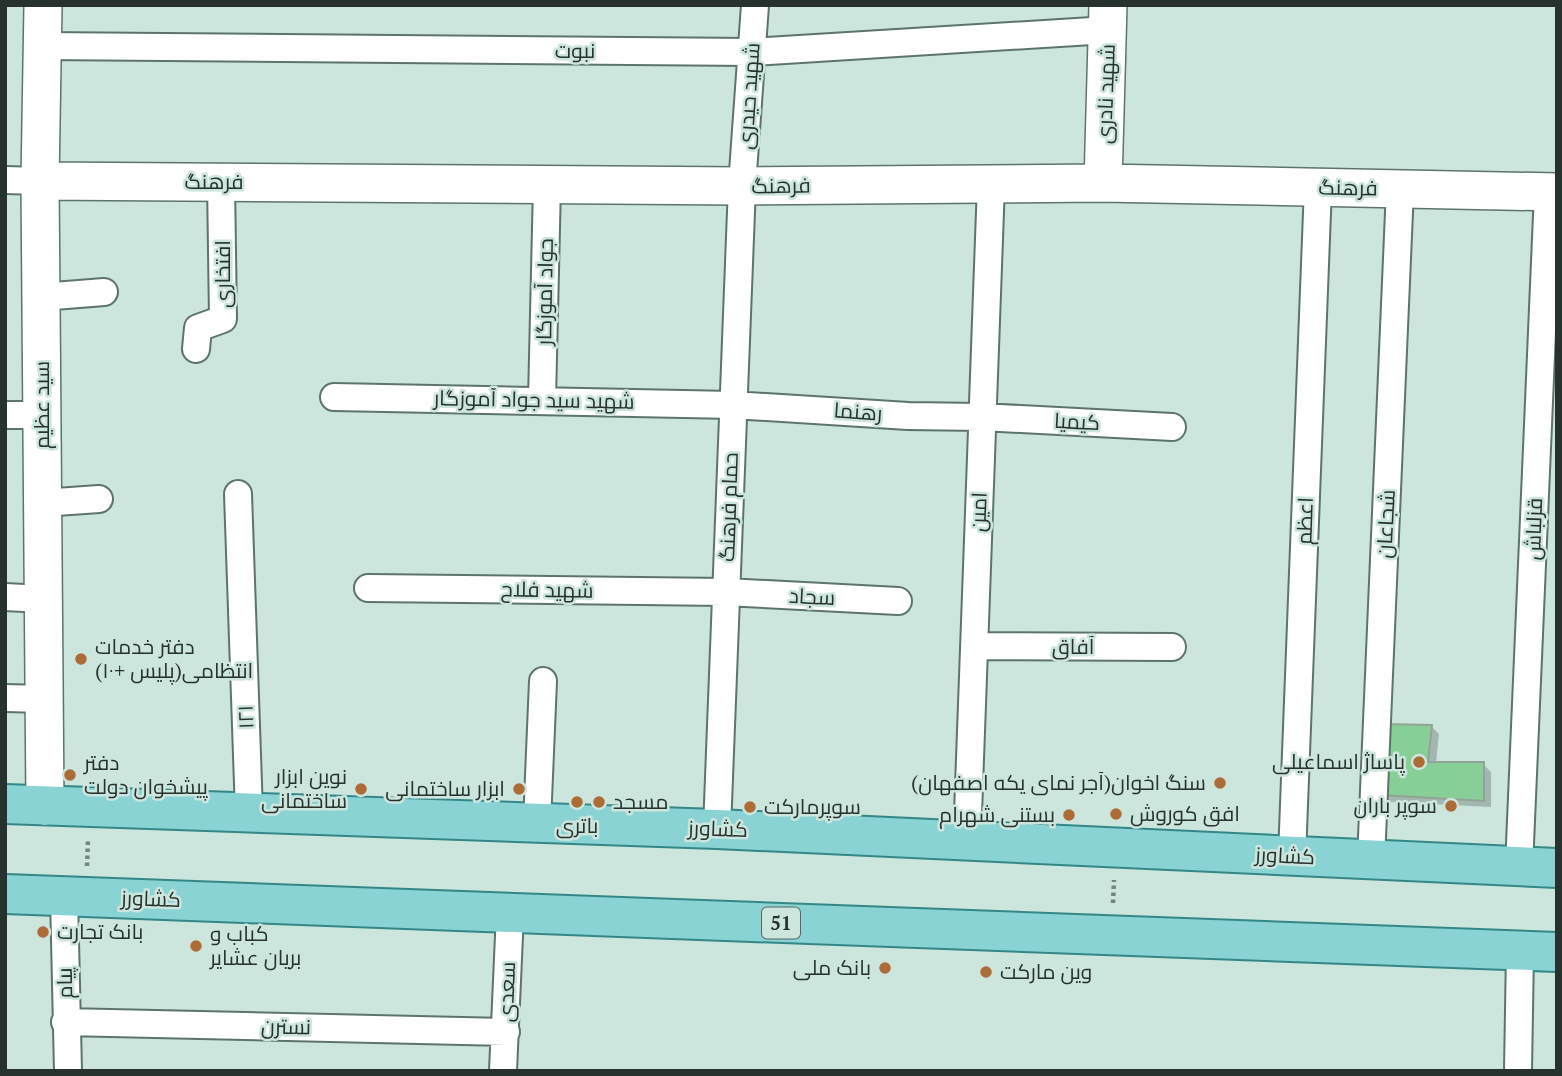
<svg xmlns="http://www.w3.org/2000/svg" width="1562" height="1076" font-family="'PT Serif',Cairo,serif">
<style>
.shadow{fill:#0003}
.building{fill:#87ce97;stroke:#92a495;stroke-width:2}
.lines{fill:none;stroke-linecap:round;stroke-linejoin:round}
.street-casing{stroke:#5d746c;stroke-width:30}
.secondary-casing{stroke:#5d746c;stroke-width:40}
.primary-casing{stroke:#348787;stroke-width:42}
.path{stroke:#74857f;stroke-width:4.5;stroke-dasharray:3.5 3.5;stroke-linecap:butt}
.street{stroke:#fff;stroke-width:26}
.secondary{stroke:#fff;stroke-width:37}
.primary{stroke:#89d3d4;stroke-width:38}
.poi-dot{fill:#ad6b36;stroke:#cce5dd;stroke-width:2.5}
.labels{text-anchor:middle;stroke-width:5;stroke-linejoin:round;paint-order:stroke}
.shield{fill:#cce5dd;stroke:#586762;stroke-width:2}
.shield-label{font-size:19px;font-weight:bold;fill:#27312d}
.street-label{font-size:21px;fill:#27312d;stroke:#cce5dd}
.poi-label{font-size:21px;fill:#27312d;stroke:#cce5dd;text-anchor:start}
</style>
<rect width="100%" height="100%" fill="#cce5dd"/>
<!-- shadow -->
<path class="shadow" d="M1432 727 1439 734 1436 763 1483 764 1491 772V807L1389 802 1382 794Z"/>
<!-- building -->
<path class="building" d="M1383 724 1432 725 1428 762H1484V801L1380 795Z"/>
<g class="lines">
<defs>
<path id="street" d="M42 46 752 52 1108 30
M5 180 40 181
M41 297 104 292
M196 349 198 328 223 319 221 182
M334 397 733 405 908 416 982 417 1172 427
M542 400 547 185
M5 415H42
M238 494 249 813
M42 503 99 499
M368 588 726 592 898 601
M5 597 43 599
M974 646 1172 647
M5 698 44 699
M537 823 543 681
M717 829 742 186 755 5
M967 841 991 184
M1292 856 1318 187
M1371 860 1400 189
M1519 867 1548 192
M64 896 68 1071
M65 1022 506 1032
M503 1071 510 913
M1518 1071 1520 951"/>
<path id="secondary" d="M43 5 40 181 45 806
M40 181 742 186 1103 183 1557 192
M1103 183 1108 5"/>
<path id="primary" d="M5 804 717 829 1557 868
M5 894 1557 952"/>
</defs>
<!-- street casing -->
<use href="#street" class="street-casing"/>
<!-- secondary casing -->
<use href="#secondary" class="secondary-casing"/>
<!-- primary casing -->
<use href="#primary" class="primary-casing"/>
<!-- path -->
<path class="path" d="M87 866 88 840
M1113 903 1114 880"/>
<!-- street -->
<use href="#street" class="street"/>
<!-- secondary -->
<use href="#secondary" class="secondary"/>
<!-- primary -->
<use href="#primary" class="primary"/>
</g>
<!-- markers -->
<g class="poi-dot">
<circle cx="81" cy="659" r="7"/>
<circle cx="1419" cy="762" r="7"/>
<circle cx="70" cy="775" r="7"/>
<circle cx="1220" cy="783" r="7"/>
<circle cx="361" cy="789" r="7"/>
<circle cx="519" cy="789" r="7"/>
<circle cx="577" cy="802" r="7"/>
<circle cx="599" cy="802" r="7"/>
<circle cx="1451" cy="806" r="7"/>
<circle cx="750" cy="807" r="7"/>
<circle cx="1116" cy="814" r="7"/>
<circle cx="1069" cy="815" r="7"/>
<circle cx="43" cy="932" r="7"/>
<circle cx="196" cy="946" r="7"/>
<circle cx="885" cy="968" r="7"/>
<circle cx="986" cy="972" r="7"/>
</g>
<g class="labels">
<!-- shield labels -->
<rect class="shield" x="762" y="907.5" width="38" height="31" rx="5"/>
<g class="shield-label">
<text x="781" y="930">51</text>
</g>
<!-- street labels -->
<g class="street-label">
<text x="575" y="58">نبوت</text>
<text transform="translate(1106 94) rotate(-88)" y="7">شهید نادری</text>
<text transform="translate(749 96) rotate(-86)" y="7">شهید حیدری</text>
<text x="214" y="189">فرهنگ</text>
<text transform="translate(781 186) rotate(-1)" y="7">فرهنگ</text>
<text transform="translate(1348 188) rotate(1)" y="7">فرهنگ</text>
<text transform="translate(223 274) rotate(-90)" y="7">افتخاری</text>
<text transform="translate(545 292) rotate(-89)" y="7">جواد آموزگار</text>
<text transform="translate(534 400) rotate(1)" y="7">شهید سید جواد آموزگار</text>
<text transform="translate(42 405) rotate(-90)" y="7">سید عظیم</text>
<text transform="translate(858 412) rotate(4)" y="7">رهنما</text>
<text transform="translate(1077 422) rotate(3)" y="7">کیمیا</text>
<text transform="translate(729 507) rotate(-88)" y="7">حمام فرهنگ</text>
<text transform="translate(979 512) rotate(-88)" y="7">امین</text>
<text transform="translate(1305 521) rotate(-88)" y="7">اعظم</text>
<text transform="translate(1386 524) rotate(-87)" y="7">شجاعان</text>
<text transform="translate(1534 529) rotate(-88)" y="7">قزلباش</text>
<text transform="translate(547 590) rotate(1)" y="7">شهید فلاح</text>
<text transform="translate(812 597) rotate(3)" y="7">سجاد</text>
<text x="1073" y="654">آفاق</text>
<text transform="translate(246 717) rotate(-92)" y="7">۱۲۱</text>
<text transform="translate(718 829) rotate(2)" y="7">کشاورز</text>
<text transform="translate(1285 856) rotate(3)" y="7">کشاورز</text>
<text transform="translate(151 899) rotate(2)" y="7">کشاورز</text>
<text transform="translate(65 983) rotate(-91)" y="7">پیام</text>
<text transform="translate(507 992) rotate(-88)" y="7">سعدی</text>
<text transform="translate(286 1027) rotate(1)" y="7">نسترن</text>
</g>
<!-- poi labels -->
<g class="poi-label">
<text x="95" y="654">دفتر خدمات<tspan x="95" dy="24">انتظامی(پلیس +۱۰)</tspan></text>
<text x="1405" y="769" text-anchor="end">پاساژ اسماعیلی</text>
<text x="84" y="770">دفتر<tspan x="84" dy="24">پیشخوان دولت</tspan></text>
<text x="347" y="784" text-anchor="end">نوین ابزار<tspan x="347" dy="24">ساختمانی</tspan></text>
<text x="1206" y="790" text-anchor="end">سنگ اخوان(آجر نمای یکه اصفهان)</text>
<text x="505" y="796" text-anchor="end">ابزار ساختمانی</text>
<text x="613" y="809">مسجد</text>
<text x="1437" y="813" text-anchor="end">سوپر باران</text>
<text x="764" y="814">سوپرمارکت</text>
<text x="1130" y="821">افق کوروش</text>
<text x="1055" y="822" text-anchor="end">بستنی شهرام</text>
<text x="577" y="833" text-anchor="middle">باتری</text>
<text x="57" y="939">بانک تجارت</text>
<text x="210" y="941">کباب و<tspan x="210" dy="24">بریان عشایر</tspan></text>
<text x="871" y="975" text-anchor="end">بانک ملی</text>
<text x="1000" y="979">وین مارکت</text>
</g>
</g>
<!-- border -->
<rect width="1562" height="1076" fill="none" stroke="#27312d" stroke-width="14"/>
</svg>
